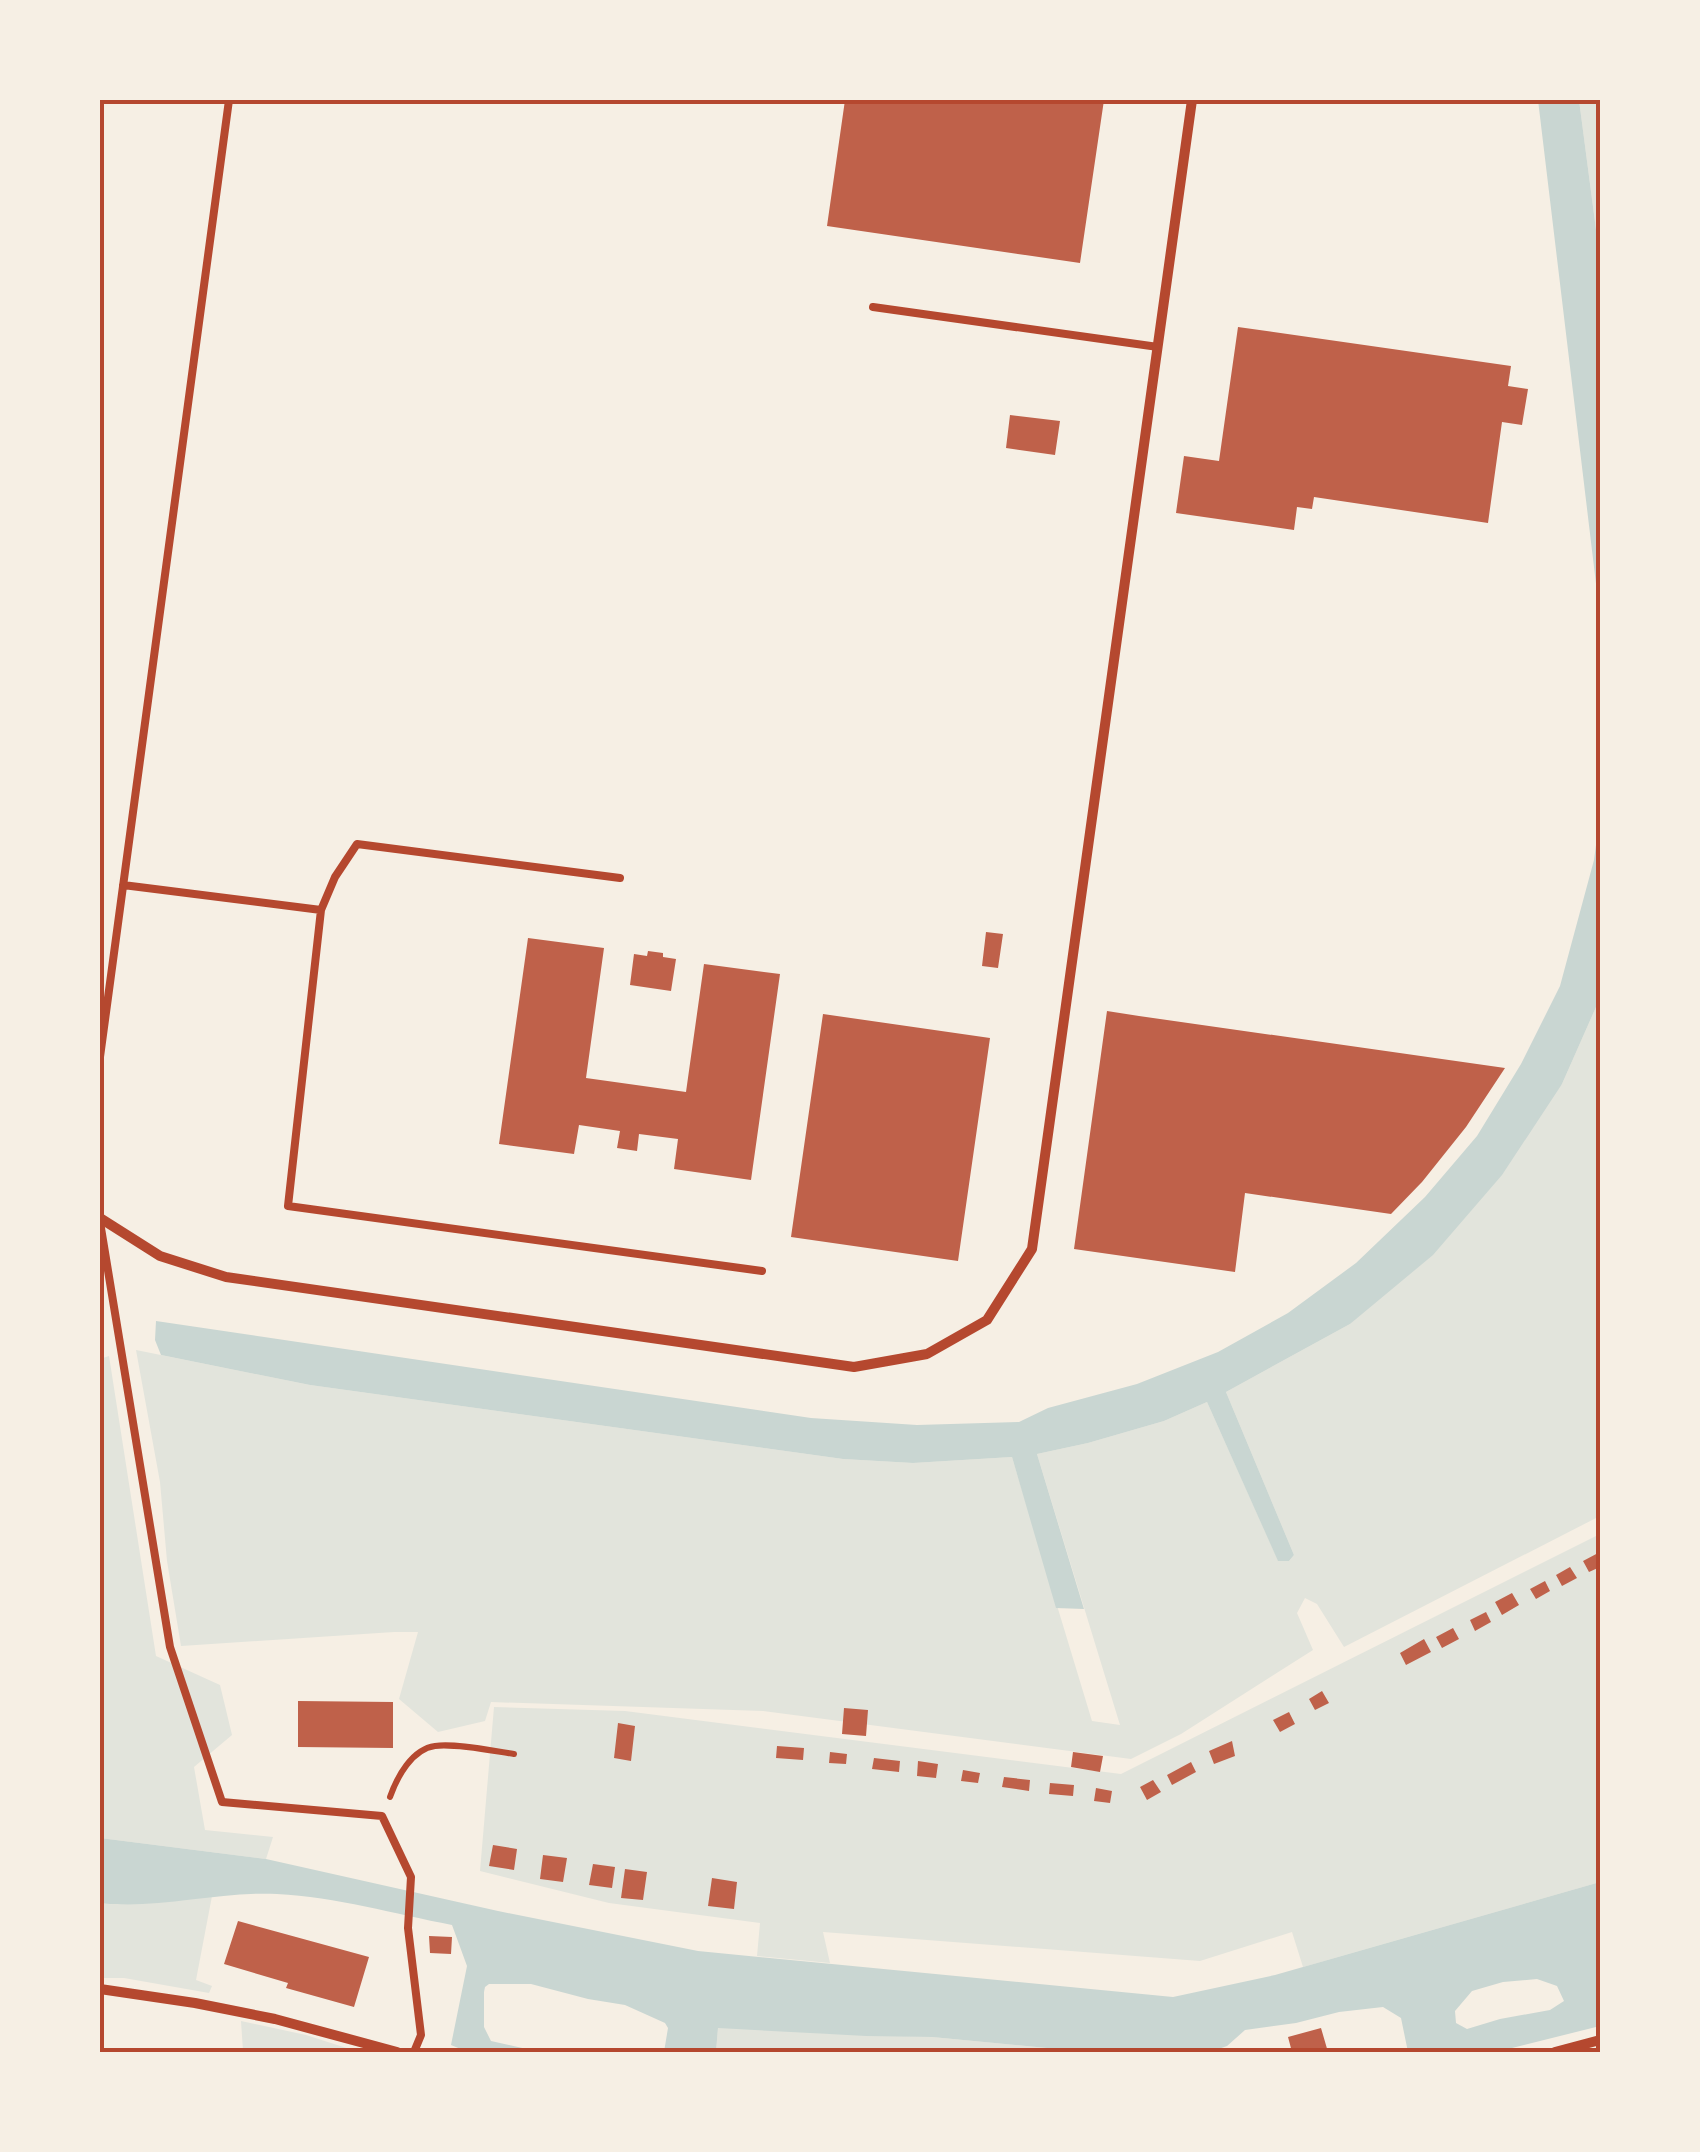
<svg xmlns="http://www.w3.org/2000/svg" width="1700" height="2152" font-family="'Source Sans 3',sans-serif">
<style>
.green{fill:#e2e4dc}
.water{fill:#c9d6d2;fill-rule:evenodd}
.building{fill:#bf614a}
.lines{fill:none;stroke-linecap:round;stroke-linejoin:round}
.path{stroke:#b5482f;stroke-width:6}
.service{stroke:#b5482f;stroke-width:8}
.minor{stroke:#b5482f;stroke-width:10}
.neatline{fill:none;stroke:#b5482f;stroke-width:4}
</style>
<rect width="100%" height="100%" fill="#f6efe4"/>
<!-- green -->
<path class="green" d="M1579 100H1600V260Z
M1600 998V1516L1344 1647 1317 1604 1305 1598 1297 1613 1313 1650 1181 1734 1131 1759 763 1711 491 1702 485 1721 438 1732 399 1699 418 1632H394L181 1646 167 1561 160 1482 136 1350 310 1385 843 1459 913 1463 1012 1457 1092 1721 1120 1725 1037 1454 1088 1443 1164 1421 1207 1402 1278 1560 1289 1561 1294 1555 1226 1392 1350 1324 1562 1084Z
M109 1356 156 1656 220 1685 232 1735 194 1767 205 1830 273 1837 266 1859 100 1838V1359Z
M1600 1534V1882L1303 1967 1292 1932 1200 1961 823 1932 830 1963 757 1956 760 1923 609 1903 480 1871 494 1707 625 1711 1121 1774Z
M212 1896 196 1980 212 1986 209 1993 124 1978H100V1903L118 1905Z
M241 2021 306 2035 359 2052 243 2051Z
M731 2025 818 2033 932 2037 1057 2049 1105 2048 1109 2052H716L718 2028Z"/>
<!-- water -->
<path class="water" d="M1538 100H1579L1600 260V617Z
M1600 815V998L1562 1084 1502 1175 1433 1255 1350 1324 1226 1392 1294 1555 1289 1561H1278L1207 1402 1164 1421 1088 1443 1037 1454 1084 1609 1056 1608 1012 1457 913 1463 843 1459 310 1385 161 1355 155 1340 156 1321 811 1418 917 1425 1019 1422 1048 1408 1137 1384 1218 1352 1288 1313 1356 1263 1425 1197 1477 1136 1521 1064 1560 986 1594 860Z
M100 1838 266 1859 498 1911 698 1951 1173 1997 1275 1975 1600 1882V2026L1496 2052H1408L1401 2018 1383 2007 1339 2012 1296 2023 1245 2030 1227 2046 1210 2052H1109L1105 2048 1057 2049 932 2037 866 2036 718 2028 716 2052H664L668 2028 665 2023 625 2005 588 1999 531 1984H489L485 1987 484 1992V2027L491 2041 540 2052H468L451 2045 467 1966 452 1925C395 1914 336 1897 277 1894 219 1891 155 1910 100 1903ZM1537 1979 1557 1986 1564 2001 1550 2010 1500 2019 1467 2029 1456 2023 1455 2011 1472 1991 1503 1982Z"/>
<!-- building -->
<path class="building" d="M845 100H1104L1080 263 827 226Z
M1238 327 1511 366 1508 386 1528 389 1522 425 1502 422 1488 523 1314 497 1312 509 1297 507 1294 530 1176 513 1184 456 1219 461Z
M1010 415 1060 421 1055 455 1006 448Z
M986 932 1003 934 998 968 982 966Z
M528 938 604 948 586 1078 686 1092 704 964 780 974 751 1180 674 1169 678 1139 639 1134 637 1151 617 1148 620 1131 579 1125 574 1154 499 1144Z
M648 951 663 953V957L676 959 671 991 630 985 634 954 647 956Z
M1107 1011 1139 1016 1505 1068 1466 1127 1422 1182 1391 1214 1245 1193 1235 1272 1074 1249Z
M823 1014 990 1038 958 1261 791 1237Z
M1600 1552V1567L1589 1572 1583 1561Z
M1570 1567 1577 1578 1562 1586 1556 1575Z
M1545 1581 1550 1591 1536 1599 1530 1589Z
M1512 1593 1519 1605 1502 1615 1495 1602Z
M1486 1612 1491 1622 1475 1631 1470 1620Z
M1453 1628 1459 1639 1442 1648 1436 1637Z
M1424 1639 1431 1652 1406 1665 1400 1653Z
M1322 1691 1329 1703 1315 1710 1309 1699Z
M298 1701 393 1702V1748L298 1747Z
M844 1708 868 1710 866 1736 842 1734Z
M1289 1712 1295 1724 1280 1732 1273 1720Z
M618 1723 635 1726 631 1761 614 1758Z
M1232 1741 1235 1756 1214 1764 1209 1751Z
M777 1746 804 1748 803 1760 776 1758Z
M830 1752 847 1754 846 1764 829 1763Z
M1073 1752 1103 1756 1100 1772 1071 1767Z
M874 1758 900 1761 899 1772 872 1769Z
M918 1761 938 1764 936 1778 917 1776Z
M1191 1762 1196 1772 1172 1785 1167 1775Z
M963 1770 980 1773 978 1783 961 1781Z
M1004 1777 1030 1780 1029 1791 1002 1787Z
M1153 1780 1161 1792 1147 1800 1140 1787Z
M1050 1783 1074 1785 1073 1796 1049 1794Z
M1096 1788 1112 1791 1110 1803 1094 1801Z
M493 1845 517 1849 514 1870 489 1866Z
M543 1855 567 1858 563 1882 540 1879Z
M593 1864 615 1867 612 1888 589 1885Z
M625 1869 647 1872 643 1900 621 1898Z
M712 1878 737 1882 734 1909 708 1906Z
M238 1921 369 1957 354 2007 286 1988 288 1983 224 1964Z
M429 1936 452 1937 451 1954 430 1953Z
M1321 2028 1328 2052H1292L1288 2037Z"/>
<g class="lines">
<!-- path -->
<path class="path" d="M390 1797C397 1777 412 1749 435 1746 455 1743 493 1751 514 1754"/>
<!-- service -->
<path class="service" d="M873 307 1158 347
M123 885 321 910 288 1206 762 1271
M321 910 335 877 357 844 620 878
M100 1057 229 100
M100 1222 170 1647 222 1802 382 1816 411 1877 408 1928 421 2035 414 2052"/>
<!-- minor -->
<path class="minor" d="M100 1218 160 1256 226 1277 854 1367 927 1354 987 1320 1032 1249 1192 100
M100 1989 195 2003 275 2019 397 2052
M1555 2052 1600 2040"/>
</g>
<!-- border -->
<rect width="1700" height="2152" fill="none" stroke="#f6efe4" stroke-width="205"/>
<rect x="102" y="102" width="1496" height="1948" class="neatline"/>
</svg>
